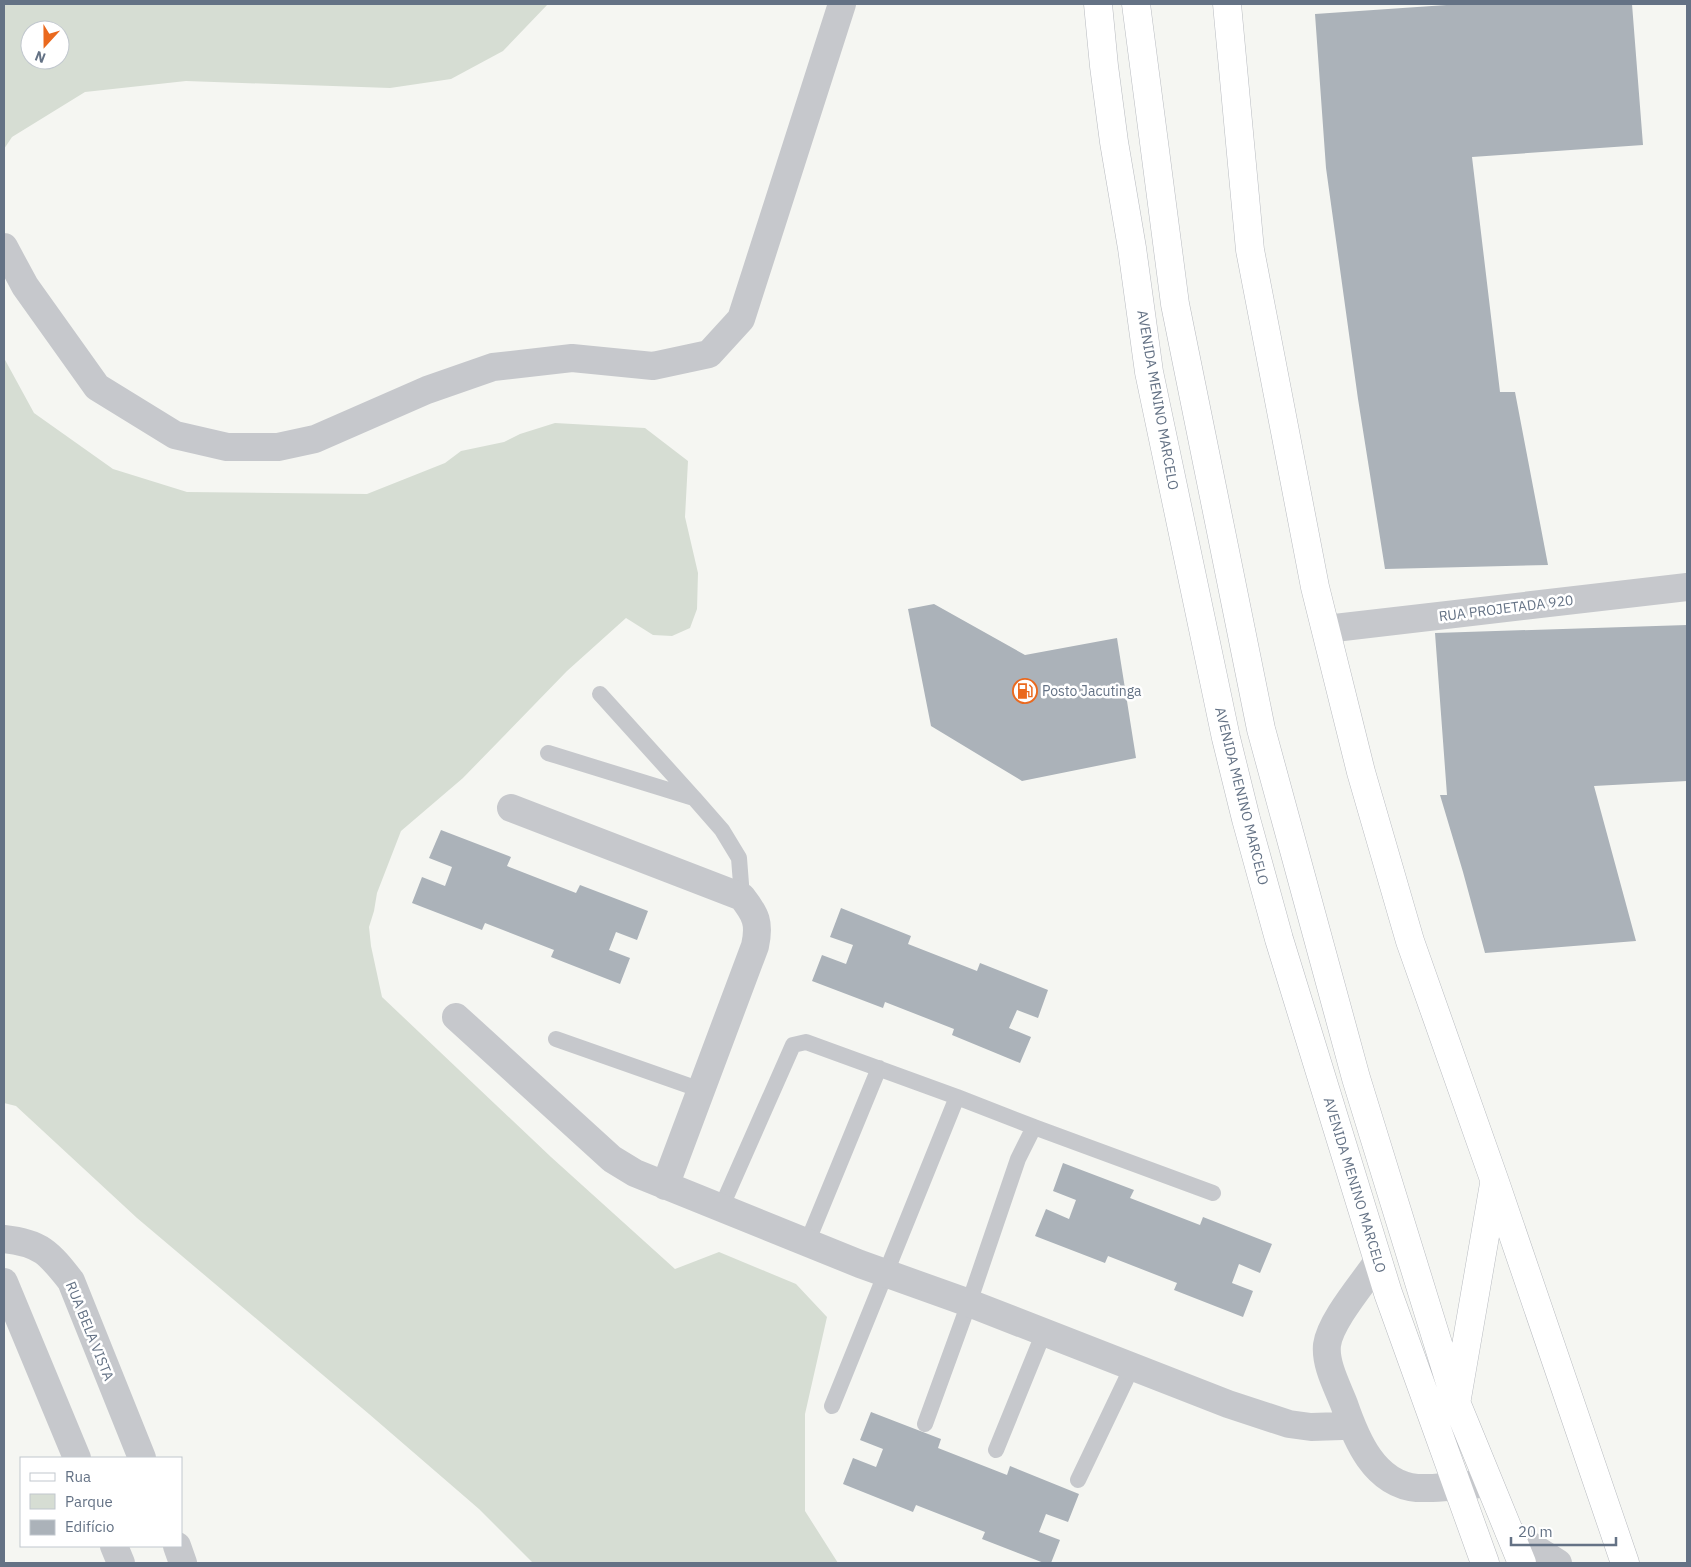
<svg xmlns="http://www.w3.org/2000/svg" width="1691" height="1567" font-family="'IBM Plex Sans',sans-serif">
<style>
.green{fill:#d6ddd3;fill-rule:evenodd}
.building{fill:#abb2b9}
.lines{fill:none;stroke-linecap:round;stroke-linejoin:round}
.primary-casing{stroke:#b8bbc0;stroke-width:29}
.service{stroke:#c6c8cc;stroke-width:16}
.minor{stroke:#c6c8cc;stroke-width:28}
.tertiary{stroke:#c6c8cc;stroke-width:28}
.primary{stroke:#fff;stroke-width:28}
.labels{text-anchor:middle;stroke-width:5;stroke-linejoin:round;paint-order:stroke}
.street-label{font-size:14px;fill:#647285;stroke:#fff}
.poi-label{font-size:14px;fill:#647285;stroke:#fff;text-anchor:start}
</style>
<rect width="100%" height="100%" fill="#f5f6f2"/>
<!-- green -->
<path class="green" d="M4 4H548L503 51 451 79 390 88 186 81 85 92 12 137 4 149ZM30 30H60V60H30Z
M4 358 34 413 113 469 187 492 367 494 445 463 461 451 504 442 520 434 555 423 645 428 688 461 685 517 698 573 697 609 690 628 672 636 653 635 626 618 567 671 463 778 401 831 377 893 374 911 369 927 371 946 382 997 551 1157 675 1269 719 1252 796 1284 827 1317 805 1414V1511L838 1563H533L479 1509 369 1414 137 1218 16 1106 4 1103Z"/>
<!-- building -->
<path class="building" d="M1461 4H1632L1643 145 1472 157 1500 392H1515L1548 565 1385 569 1358 399 1326 168 1315 14Z
M934 604 1025 655 1117 638 1136 758 1022 781 931 726 908 609Z
M1687 625V781L1594 786 1636 941 1485 953 1463 872 1440 795H1447L1435 633Z
M441 830 511 857 507 866 576 893 580 885 648 911 637 940 616 932 609 950 630 958 620 984 551 957 554 950 485 923 482 930 412 903 422 877 445 886 452 867 429 858Z
M841 908 911 936 908 944 977 971 980 963 1048 990 1038 1018 1017 1010 1009 1028 1031 1037 1020 1063 952 1035 954 1029 885 1002 883 1008 812 981 822 955 846 964 853 945 830 937Z
M1063 1163 1134 1190 1130 1198 1200 1225 1203 1217 1272 1244 1260 1273 1239 1264 1232 1283 1253 1291 1243 1317 1174 1290 1177 1283 1108 1256 1105 1263 1035 1236 1046 1209 1069 1219 1076 1200 1053 1191Z
M871 1412 941 1439 938 1448 1007 1475 1010 1466 1079 1494 1068 1522 1046 1514 1039 1532 1060 1540 1051 1563H1044L982 1539 985 1532 916 1505 913 1512 843 1484 853 1458 876 1467 883 1449 860 1440Z"/>
<g class="lines">
<defs>
<path id="primary" d="M1098 4 1104 66 1114 142 1132 248 1149 372 1226 738 1246 819 1279 939 1388 1293 1485 1563
M1136 4 1175 304 1261 729 1356 1078 1456 1402 1522 1563
M1227 4 1250 250 1315 587 1361 772 1410 941 1495 1182 1625 1563
M1457 1398 1494 1184"/>
</defs>
<!-- primary casing -->
<use href="#primary" class="primary-casing"/>
<!-- service -->
<path class="service" d="M600 694 694 798
M548 753 694 798 722 830 739 858 742 897
M556 1039 701 1090
M721 1208 793 1045 806 1042 957 1097
M807 1243 879 1068
M832 1406 957 1097 1034 1127
M925 1424 969 1303 1018 1159 1034 1127 1213 1193
M996 1450 1044 1332
M1078 1480 1132 1367"/>
<!-- minor -->
<path class="minor" d="M4 247 25 286 97 387 175 435 227 447H278L315 439 427 390 493 367 572 358 653 366 709 354 741 319 842 4
M1326 629 1687 587
M511 808 742 897C756 915 760 923 755 946L665 1186
M456 1017 612 1159 635 1173 860 1264 969 1303 1228 1404 1289 1424 1311 1427 1342 1426 1351 1424
M4 1239C41 1243 49 1253 71 1281L142 1458
M1378 1261C1364 1282 1330 1321 1327 1345 1325 1364 1337 1386 1344 1404 1356 1439 1374 1484 1417 1488 1440 1489 1467 1485 1489 1483
M4 1282 77 1458
M114 1546 121 1563
M177 1546 183 1563"/>
<!-- tertiary -->
<path class="tertiary" d="M1509 1532 1558 1563"/>
<!-- primary -->
<use href="#primary" class="primary"/>
</g>
<!-- icons -->
<defs>
<symbol id="fuel-ring" viewBox="-11 -11 22 22"><circle r="9.5" fill="#fff" stroke="#ea691e" stroke-width="1.5"/><path d="M-5.5-6h7V0h2V4h1.3V-2.5L3-4.5l.8-.8L6-3V5H2.5V1h-1V6h-7ZM-4.2-4.7v3.2H.2V-4.7Z" fill="#ea691e"/></symbol>
</defs>
<g fill-rule="evenodd">
<use href="#fuel-ring" x="1011" y="677" width="28" height="28"/>
</g>
<g class="labels">
<!-- street labels -->
<g class="street-label">
<text transform="translate(1158 400) rotate(80)" y="5">AVENIDA MENINO MARCELO</text>
<text transform="translate(1506 608) rotate(-7)" y="5">RUA PROJETADA 920</text>
<text transform="translate(1242 796) rotate(76)" y="5">AVENIDA MENINO MARCELO</text>
<text transform="translate(1355 1185) rotate(73)" y="5">AVENIDA MENINO MARCELO</text>
<text transform="translate(90 1331) rotate(68)" y="5">RUA BELA VISTA</text>
</g>
<!-- poi labels -->
<g class="poi-label">
<text x="1042" y="696">Posto Jacutinga</text>
</g>
</g>
<!-- border -->
<rect width="1691" height="1567" fill="none" stroke="#647285" stroke-width="10"/>
<!-- legend -->
<rect x="20" y="1457" width="162" height="90" fill="#ffffff" stroke="#c1c7ce"/>
<rect x="30" y="1473" width="25" height="8" fill="#ffffff" stroke="#c1c7ce"/>
<text x="65" y="1482" font-size="15" fill="#647285">Rua</text>
<rect x="30" y="1494" width="25" height="15" fill="#d6ddd3" stroke="#c1c7ce"/>
<text x="65" y="1507" font-size="15" fill="#647285">Parque</text>
<rect x="30" y="1520" width="25" height="15" fill="#abb2b9" stroke="#c1c7ce"/>
<text x="65" y="1532" font-size="15" fill="#647285">Edifício</text>
<!-- north arrow -->
<g transform="translate(45 45) rotate(201)"><circle r="24" fill="#ffffff" stroke="#c1c7ce"/>
<path d="M0-4L9 19L0 12L-9 19Z" fill="#ea691e"/>
<text y="-8" font-size="14" font-weight="bold" text-anchor="middle" fill="#647285">N</text>
</g>
<!-- scale -->
<path d="M1511 1537v8h105v-8" fill="none" stroke="#647285" stroke-width="2.5"/>
<text x="1518" y="1537" font-size="15" fill="#647285" stroke="#ffffff" stroke-width="4" paint-order="stroke">20 m</text>
</svg>
